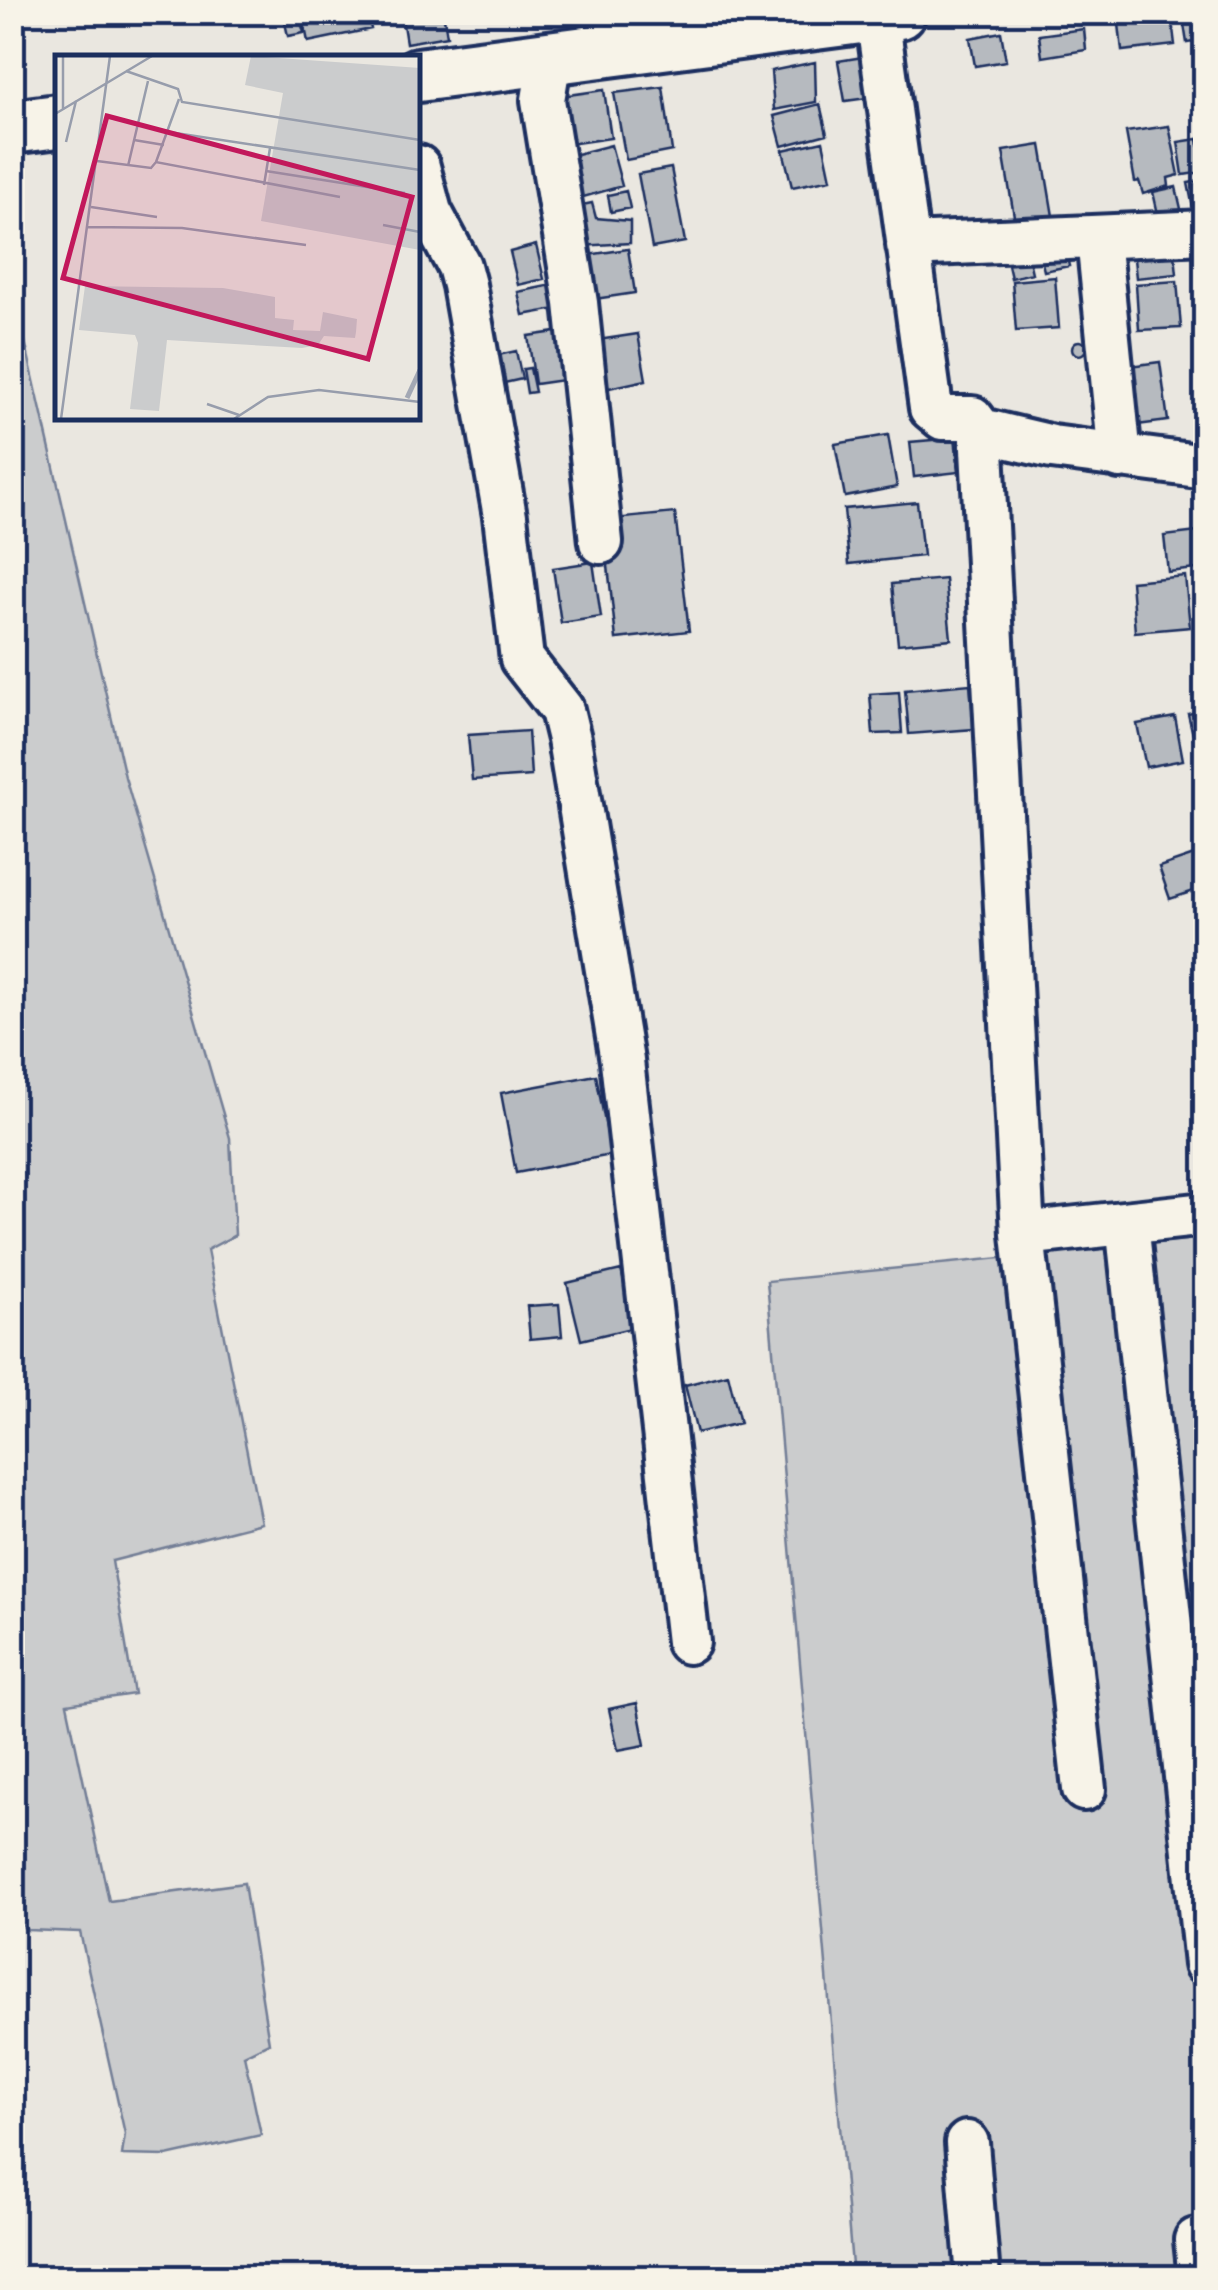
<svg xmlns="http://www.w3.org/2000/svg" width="1218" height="2290" font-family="Sriracha,sans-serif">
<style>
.green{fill:#cbcccd;stroke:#737e96;stroke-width:2.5}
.building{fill:#b6babf;stroke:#1b2f5e;stroke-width:2.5}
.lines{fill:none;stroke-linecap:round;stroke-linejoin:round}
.minor-casing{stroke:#1b2f5e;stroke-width:50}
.tertiary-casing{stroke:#1b2f5e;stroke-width:60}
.minor{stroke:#f7f3e8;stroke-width:42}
.tertiary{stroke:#f7f3e8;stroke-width:52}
.inset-river{fill:none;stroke:#a3a8b4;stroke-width:5}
.inset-road{fill:none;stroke:#979dac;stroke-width:2.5}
.view{fill:#c2185b;fill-opacity:0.15;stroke:#c2185b;stroke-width:5}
.inset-edge{fill:none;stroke:#1b2f5e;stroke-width:5}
</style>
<rect width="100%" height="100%" fill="#eae7e0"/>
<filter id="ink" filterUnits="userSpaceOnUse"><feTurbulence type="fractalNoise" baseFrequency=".01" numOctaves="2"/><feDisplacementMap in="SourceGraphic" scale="20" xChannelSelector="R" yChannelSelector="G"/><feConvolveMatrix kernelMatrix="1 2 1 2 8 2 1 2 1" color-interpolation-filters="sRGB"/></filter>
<g filter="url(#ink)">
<!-- green -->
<path class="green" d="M13 289 125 777 230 1138 235 1235 207 1250 261 1523 112 1561 134 1694 67 1704 109 1901 244 1883 269 2043 244 2055 261 2135 167 2156 122 2155 125 2134 80 1932 27 1930 13 1916Z
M1205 1238V2277H853L767 1281Z"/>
<!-- building -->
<path class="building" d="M302 12H367L371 29 308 42Z
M401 12H443L447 36 406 43Z
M1171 12 1175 45 1122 51 1118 15Z
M1182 12H1206V40L1187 43Z
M299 14 304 33 288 36 284 18Z
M1084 29 1086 50 1042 57 1039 35Z
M1001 32 1006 61 975 66 970 38Z
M869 56 875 97 845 101 838 61Z
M815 62 816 102 774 110 771 71Z
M663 87 672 151 626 160 614 93Z
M604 90 611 138 568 144 561 96Z
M820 104 827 134 782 146 774 116Z
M1169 126 1179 175 1168 178 1169 186 1143 194 1139 181 1135 182 1126 132Z
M1198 139 1203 172 1183 175 1178 142Z
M823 141 831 179 792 187 783 150Z
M611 145 622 186 580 198 569 156Z
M1041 145 1053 216 1015 222 1003 151Z
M671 168 685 242 652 248 638 174Z
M1206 180V215L1195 218 1188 183Z
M1176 187 1184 222 1161 227 1153 192Z
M626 191 630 208 611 212 608 195Z
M592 203 596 218 630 221V243L580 246 573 207Z
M1063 240 1069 266 1044 271 1038 245Z
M1025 242 1032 273 1011 278 1004 248Z
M536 245 544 279 518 285 510 252Z
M1174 245 1177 274 1136 278 1133 249Z
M628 249 635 293 588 300 581 256Z
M1055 277 1059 328 1016 331 1012 281Z
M1177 281 1181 328 1139 330 1136 284Z
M557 284 562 308 523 315 518 292Z
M556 332 563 380 535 384 528 336Z
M638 334 646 380 600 390 591 341Z
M1072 348a7 7 0 1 1 14 0a7 7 0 1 1-14 0Z
M516 351 522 379 500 384 494 356Z
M1160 362 1168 421 1137 425 1129 366Z
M530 368 535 392 527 393 523 369Z
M888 435 897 487 845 497 835 444Z
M955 438 959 472 914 477 910 442Z
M917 502 923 556 849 564 844 509Z
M675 513 689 631 616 639 603 520Z
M1206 531V568L1168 572 1164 536Z
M593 562 601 617 561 623 553 568Z
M1185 576 1190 627 1135 632 1131 581Z
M945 579 951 639 898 644 892 584Z
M970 684 974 729 909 734 905 690Z
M899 692 902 733 873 734 870 694Z
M1206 710V740L1195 743 1188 714Z
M1175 717 1183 760 1146 767 1137 724Z
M528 731 531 776 472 780 468 735Z
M1200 853 1206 887 1170 899 1159 867Z
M596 1075 611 1155 516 1173 501 1093Z
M621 1270 635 1327 581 1340 567 1283Z
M559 1304 562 1336 530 1339 527 1306Z
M728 1374 740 1423 697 1433 685 1385Z
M637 1703 645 1745 618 1750 609 1709Z"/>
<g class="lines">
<defs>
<path id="minor" d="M877 15 931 408 943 418H972L981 430 1023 1234 1084 1789
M550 58 543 100 576 303 601 542
M418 167 430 212 459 266 464 285 505 516 522 659 562 710 569 739 622 1061 688 1642
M1098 238 1120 457
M908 245 1206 232
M981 430 1052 447 1206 467
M1127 1223 1206 1964
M1023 1234 1206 1214
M967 2143 978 2278
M1196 2240 1200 2278"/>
<path id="tertiary" d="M418 75 899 12
M12 127 58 121"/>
</defs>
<!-- minor casing -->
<use href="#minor" class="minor-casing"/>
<!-- tertiary casing -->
<use href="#tertiary" class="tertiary-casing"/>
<!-- minor -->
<use href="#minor" class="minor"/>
<!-- tertiary -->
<use href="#tertiary" class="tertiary"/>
</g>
</g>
<!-- overview -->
<g transform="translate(55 55)">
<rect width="365" height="365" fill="#eae7e0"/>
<path d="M196 1 365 13V195L206 166 228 38 190 30ZM30 231 168 233 220 242V263L239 265 238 275 265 276 268 257 302 264 301 277 300 283 269 281 263 290 247 293 112 285 104 356 75 354 83 288 80 280 24 275Z" fill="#cbcccd"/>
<path class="inset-river" d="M352 343 365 315"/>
<path class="inset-road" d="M71 16 123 34 127 47 365 85M8 54V1M0 59 97 1M114 77 365 115M79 85 109 90M11 87 21 46M42 106 96 113 101 107 285 142M101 107 124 44M73 111 93 26M211 116 350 138M209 130 215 93M36 152 102 162M328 170 365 177M33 172 127 173 251 190M152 349 184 360M6 364 55 1M179 364 213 342 264 335 365 347"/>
<path class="view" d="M52 61 357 142 313 304 8 223Z"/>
<rect width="365" height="365" class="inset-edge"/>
</g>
<!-- margin -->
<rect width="1218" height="2290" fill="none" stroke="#f7f3e8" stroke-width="50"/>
<rect x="25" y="25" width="1168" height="2240" fill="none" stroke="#1b2f5e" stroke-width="4" filter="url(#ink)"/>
</svg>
